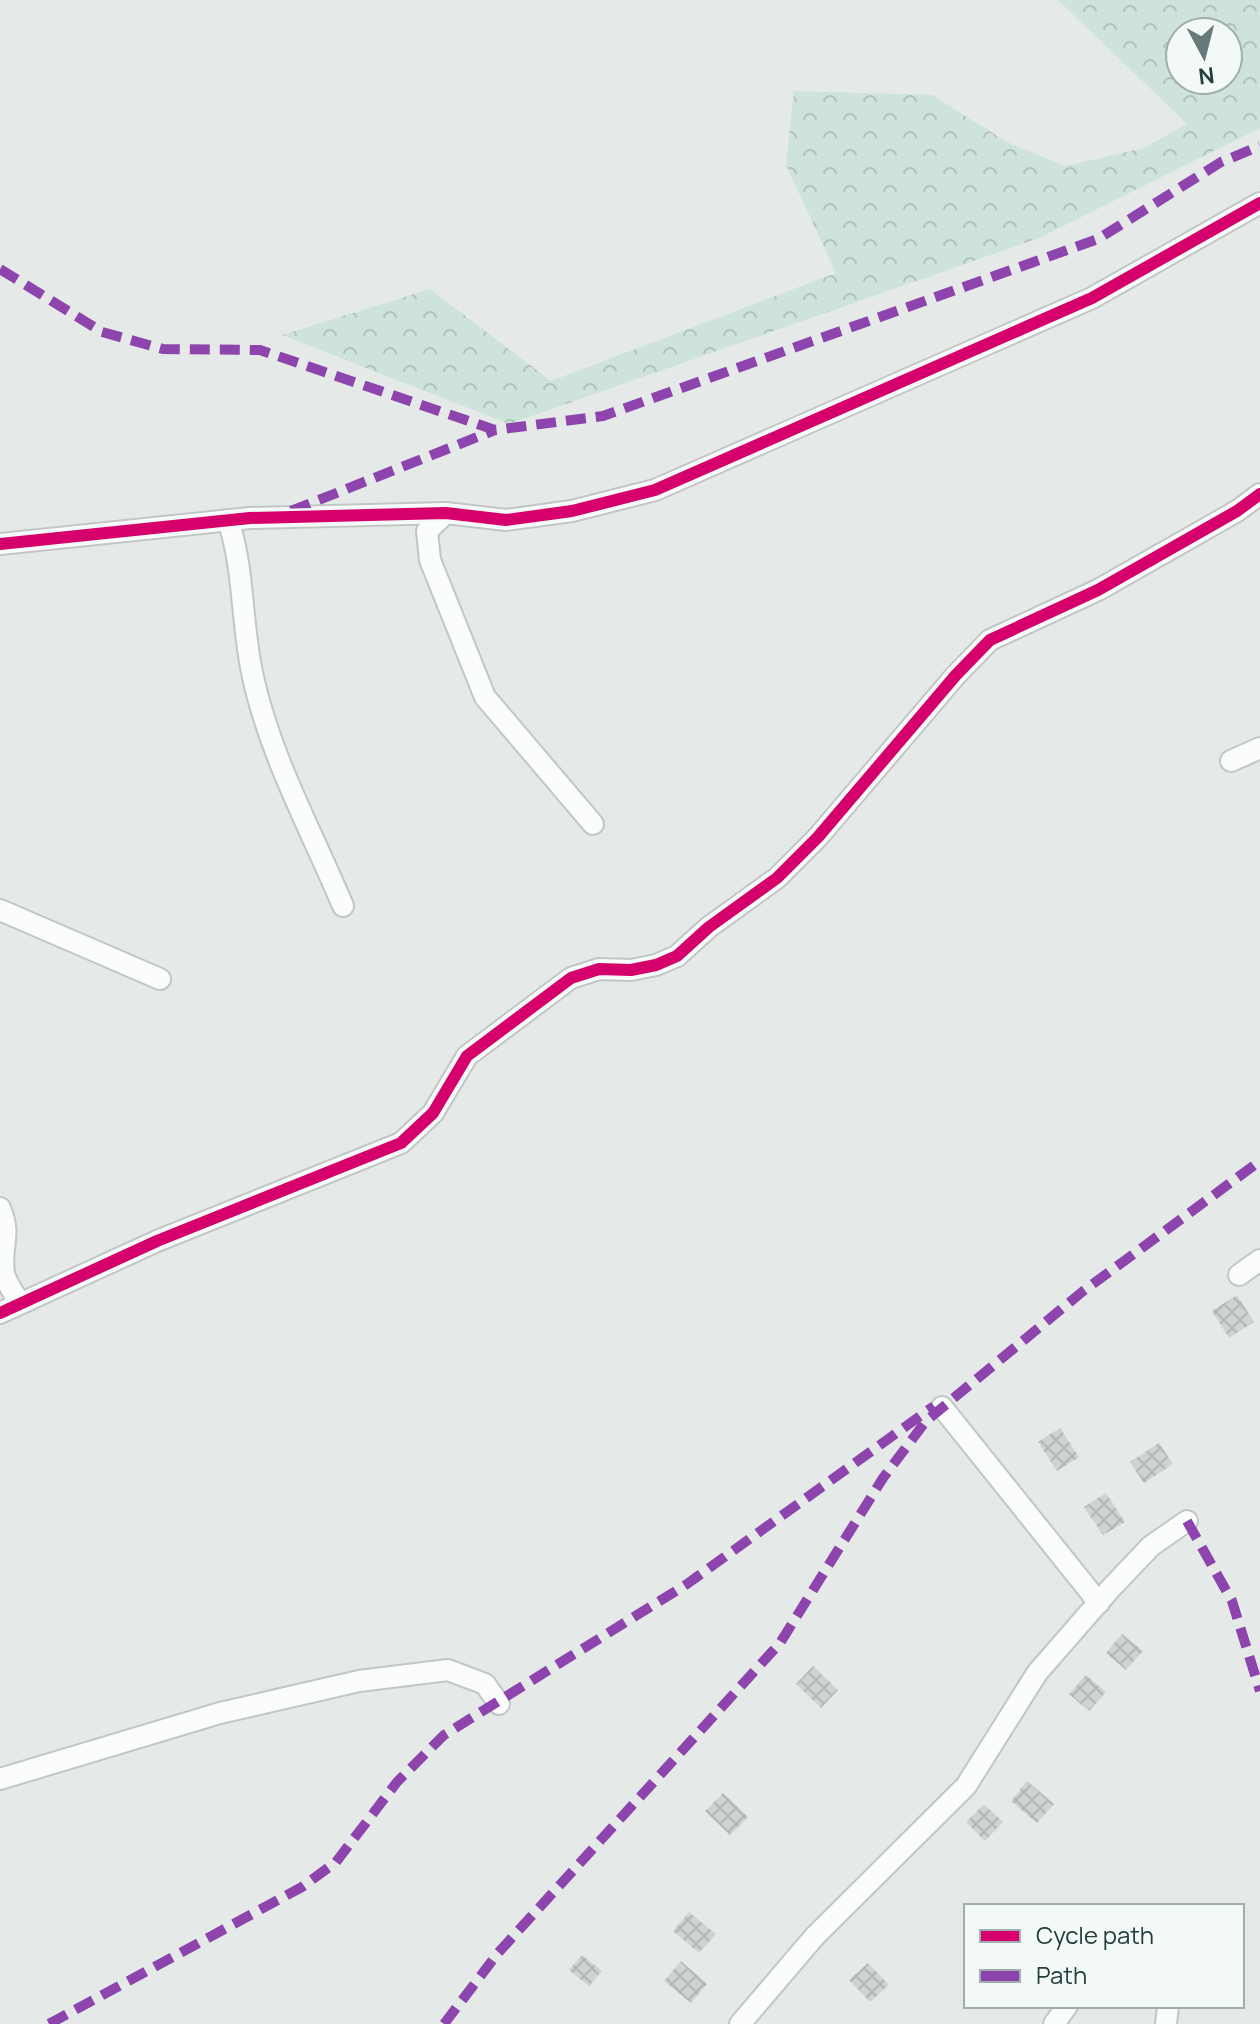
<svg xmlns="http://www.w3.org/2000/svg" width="1260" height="2024" viewBox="0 0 1260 2024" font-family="Manrope,sans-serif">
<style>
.forest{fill:url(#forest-crowns);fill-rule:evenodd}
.building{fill:url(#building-cross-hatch)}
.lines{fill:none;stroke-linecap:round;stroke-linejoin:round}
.minor-casing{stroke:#c2c7c6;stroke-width:24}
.minor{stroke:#fbfcfc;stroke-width:20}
.quiet{stroke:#8e44ad;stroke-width:10;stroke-dasharray:20 10;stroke-linecap:butt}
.cycleway-casing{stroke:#f3f9f7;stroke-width:17}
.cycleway{stroke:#d6006c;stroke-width:12}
</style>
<defs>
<pattern id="forest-crowns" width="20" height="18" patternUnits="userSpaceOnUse" patternTransform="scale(2)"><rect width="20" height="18" fill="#cee3d9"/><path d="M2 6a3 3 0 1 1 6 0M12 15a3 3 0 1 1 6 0" fill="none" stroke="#b1c4bb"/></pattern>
<pattern id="building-cross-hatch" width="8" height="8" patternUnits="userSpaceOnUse" patternTransform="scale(2)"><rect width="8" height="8" fill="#cdd3d2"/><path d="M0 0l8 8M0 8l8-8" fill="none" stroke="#b0b6b5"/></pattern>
</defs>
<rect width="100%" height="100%" fill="#e5eae9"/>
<path class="forest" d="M1058 0H1260V128L1039 238 509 424 282 335 430 289 551 381 836 273 786 165 794 91 932 95 1007 142 1065 166 1144 148 1187 124ZM1180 32H1228V80H1180Z"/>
<g class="building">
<polygon points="1237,1295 1254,1322 1229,1338 1212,1311"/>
<polygon points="1060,1428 1079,1457 1057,1471 1038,1442"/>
<polygon points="1159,1443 1173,1464 1144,1483 1130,1462"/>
<polygon points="1106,1493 1125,1522 1103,1535 1084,1507"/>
<polygon points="1122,1634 1143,1651 1126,1670 1106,1653"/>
<polygon points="813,1666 838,1690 821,1708 796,1684"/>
<polygon points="1086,1675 1106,1692 1089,1711 1069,1694"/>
<polygon points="1027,1781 1054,1804 1037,1823 1011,1801"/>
<polygon points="723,1793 748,1817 730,1835 705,1811"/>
<polygon points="984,1804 1003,1822 985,1841 966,1822"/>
<polygon points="689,1912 716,1934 699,1953 673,1931"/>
<polygon points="582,1955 602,1971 589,1986 569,1970"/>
<polygon points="681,1961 707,1984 691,2003 664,1981"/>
<polygon points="868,1963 889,1985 870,2002 849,1980"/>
</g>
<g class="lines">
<defs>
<g id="minor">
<polyline points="446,513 427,531 430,560 485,697 593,824"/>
<path d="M228 520C245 571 241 625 253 677 270 756 312 832 343 906"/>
<polyline points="0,544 250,518 446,513 506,520 572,511 655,490 1092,298 1260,203"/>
<polyline points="1231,761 1260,748"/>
<polyline points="0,910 160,979"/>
<path d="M0 1208C12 1237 0 1245 4 1273 6 1283 14 1293 19 1302"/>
<polyline points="1239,1275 1260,1260"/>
<polyline points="0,1313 157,1241 401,1143 433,1113 467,1056 571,978 599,969 631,970 656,965 677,956 709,927 777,878 818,837 956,675 990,640 1098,590 1237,511 1260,494"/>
<polyline points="942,1407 1099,1603"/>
<polyline points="0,1779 220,1713 359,1681 448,1670 485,1684 499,1704"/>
<polyline points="740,2024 815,1936 966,1786 1037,1673 1111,1588 1151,1546 1187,1521"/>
<polyline points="1054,2024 1067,2006"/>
<polyline points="1166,2024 1168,2006"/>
</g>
</defs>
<use href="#minor" class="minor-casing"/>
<use href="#minor" class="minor"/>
<g class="quiet">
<polyline points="0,269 102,332 163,349 260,350 495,430 603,416 1098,239 1221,162 1260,146"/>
<polyline points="291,511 495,430"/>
<polyline points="1187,1521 1232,1601 1260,1691"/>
<polyline points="49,2024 302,1887 336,1862 397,1782 444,1735 687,1584 934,1406"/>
<polyline points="444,2024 498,1953 780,1643 883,1478 926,1421 1082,1292 1260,1161"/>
</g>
<defs>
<g id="cycleway">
<polyline points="0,544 250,518 446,513 506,520 572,511 655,490 1092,298 1260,203"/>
<polyline points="0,1313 157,1241 401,1143 433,1113 467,1056 571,978 599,969 631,970 656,965 677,956 709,927 777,878 818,837 956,675 990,640 1098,590 1237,511 1260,494"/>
</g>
</defs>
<use href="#cycleway" class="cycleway-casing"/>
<use href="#cycleway" class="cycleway"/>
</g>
<rect x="964" y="1904" width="280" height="104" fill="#f3f9f7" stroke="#9faead" stroke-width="2"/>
<rect x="980" y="1930" width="40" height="12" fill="#d6006c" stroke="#9faead" stroke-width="2"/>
<text x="1036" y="1944" font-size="24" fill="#223e3d">Cycle path</text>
<rect x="980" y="1970" width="40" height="12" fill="#8e44ad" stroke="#9faead" stroke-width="2"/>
<text x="1036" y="1984" font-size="24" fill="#223e3d">Path</text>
<g transform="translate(1204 56) rotate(173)"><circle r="38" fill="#f3f9f7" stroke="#9faead" stroke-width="2"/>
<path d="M0-6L14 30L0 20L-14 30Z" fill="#667a79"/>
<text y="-12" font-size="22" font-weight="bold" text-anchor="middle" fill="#223e3d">N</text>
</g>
</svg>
